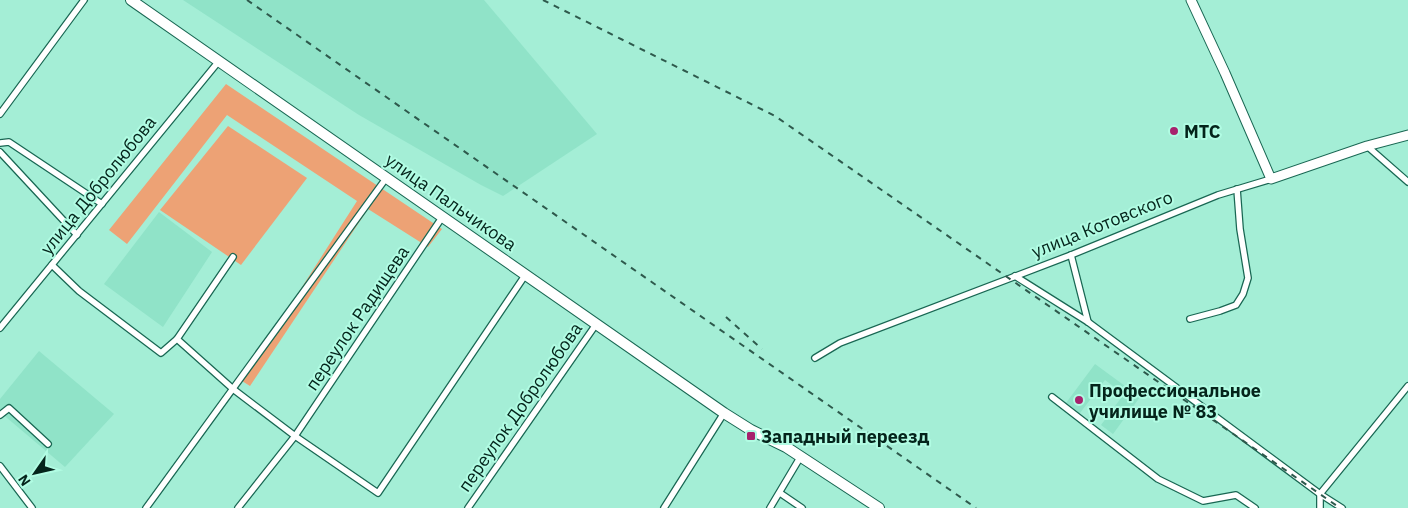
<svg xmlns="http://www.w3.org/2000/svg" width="1408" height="508" viewBox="0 0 1408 508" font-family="'IBM Plex Sans',sans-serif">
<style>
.built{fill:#90e3c8}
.green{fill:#eda275}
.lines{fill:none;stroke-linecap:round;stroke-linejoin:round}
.minor-casing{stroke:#196753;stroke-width:8}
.secondary-casing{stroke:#196753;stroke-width:11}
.primary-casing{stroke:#196753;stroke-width:12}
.minor{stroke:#fff;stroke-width:5.5}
.secondary{stroke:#fff;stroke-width:9}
.primary{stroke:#fff;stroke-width:10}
.rail{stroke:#2e594c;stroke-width:2;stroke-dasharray:6 6;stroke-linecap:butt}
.poi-dot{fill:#a7226d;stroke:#b1fce3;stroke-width:2}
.labels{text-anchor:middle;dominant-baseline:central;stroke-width:4;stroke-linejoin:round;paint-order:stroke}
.poi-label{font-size:18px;font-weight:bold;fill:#04241b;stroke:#b1fce3;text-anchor:start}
.street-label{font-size:18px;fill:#04241b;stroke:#b1fce3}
</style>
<rect width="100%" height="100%" fill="#a4eed6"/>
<g class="built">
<polygon points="183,0 484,0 597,134 503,196 481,185 359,115"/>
<polygon points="159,212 212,252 163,327 104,284"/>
<polygon points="39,351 114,414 65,467 0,412 0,399"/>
<polygon points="1095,364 1140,397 1113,434 1101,425 1124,394 1105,380 1080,413 1066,403"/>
</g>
<g class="green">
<polygon points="226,84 442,229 428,247 368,209 250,386 242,381 357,201 227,115 127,244 109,230"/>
<polygon points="228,126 307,178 241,265 160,210"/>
</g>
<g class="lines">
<defs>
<g id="minor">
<polyline points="0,114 84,0"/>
<polyline points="0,143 9,142 102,204"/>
<polyline points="1367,146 1408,182"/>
<polyline points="0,152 77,235"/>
<polyline points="1071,255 1088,322"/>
<polyline points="52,265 79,291 161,353 177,339 233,389 295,436 378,493 526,274"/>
<polyline points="1015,276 1088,322 1320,494 1342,508"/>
<polyline points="1190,319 1220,311 1236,305 1243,294 1248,278 1240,229 1237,189"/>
<polyline points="0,328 219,61"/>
<polyline points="177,339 233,257"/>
<polyline points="815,358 840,343 1071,255 1218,195 1271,179"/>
<polyline points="1052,397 1158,479 1203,501 1236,495 1255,508"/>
<polyline points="0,415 9,408 48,444"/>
<polyline points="0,466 32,508"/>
<polyline points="780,493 802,508"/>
<polyline points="146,508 387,177"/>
<polyline points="238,508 295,436 443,216"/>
<polyline points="468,508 597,323"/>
<polyline points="664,508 724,413"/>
<polyline points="770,508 801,456"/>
<polyline points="1320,508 1320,494 1408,386"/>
</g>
<polyline id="secondary" points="1191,0 1225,73 1271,179 1367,146 1408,135"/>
<polyline id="primary" points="131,0 724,413 751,430 786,447 879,508"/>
</defs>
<use href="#minor" class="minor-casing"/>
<use href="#secondary" class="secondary-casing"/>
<use href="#primary" class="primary-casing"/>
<use href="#minor" class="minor"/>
<use href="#secondary" class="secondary"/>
<use href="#primary" class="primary"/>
<g class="rail">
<polyline points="247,0 976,508"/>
<polyline points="543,0 775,116 1340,508"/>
<polyline points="726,317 762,349"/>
</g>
</g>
<g class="poi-dot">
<circle cx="1174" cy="131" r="5"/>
<circle cx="1079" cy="400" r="5"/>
<rect x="746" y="431" width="10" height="10" rx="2.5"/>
</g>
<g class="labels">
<g class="poi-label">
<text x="1184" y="131">МТС</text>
<text x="1089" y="390">Профессиональное<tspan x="1089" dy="21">училище № 83</tspan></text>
<text x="761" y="436">Западный переезд</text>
</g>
<g class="street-label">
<text transform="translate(98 185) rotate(-51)">улица Добролюбова</text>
<text transform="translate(451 202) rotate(35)">улица Пальчикова</text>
<text transform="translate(1102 224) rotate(-22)">улица Котовского</text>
<text transform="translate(357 318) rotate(-56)">переулок Радищева</text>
<text transform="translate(520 407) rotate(-55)">переулок Добролюбова</text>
</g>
</g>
<g transform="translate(35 473) rotate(236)" stroke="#b1fce3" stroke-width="4" paint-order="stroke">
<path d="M0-4L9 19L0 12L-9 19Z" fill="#04241b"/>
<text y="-8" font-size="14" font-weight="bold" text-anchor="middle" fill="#04241b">N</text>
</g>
</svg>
